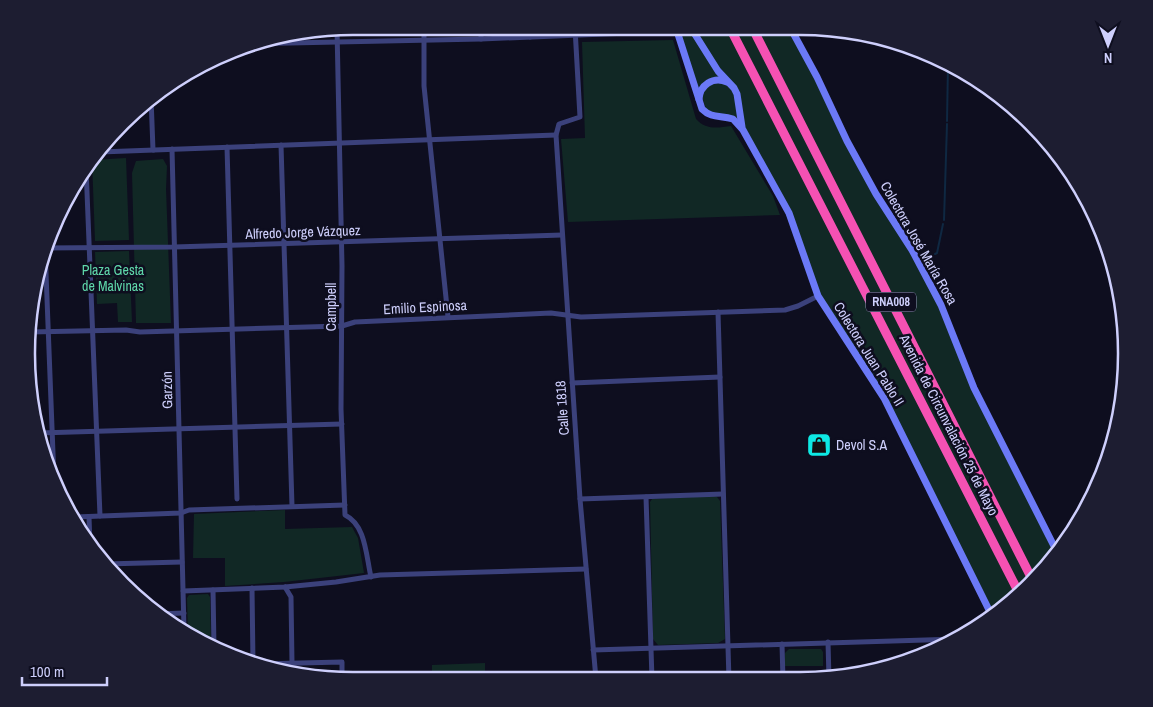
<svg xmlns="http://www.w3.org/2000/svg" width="1153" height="707" viewBox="0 0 1153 707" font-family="'Archivo Narrow',sans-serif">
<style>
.green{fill:#112825}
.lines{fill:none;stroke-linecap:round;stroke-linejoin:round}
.stream{stroke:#0f2842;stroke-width:2}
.street{stroke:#3b417b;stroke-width:5}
.secondary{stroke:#6b79f6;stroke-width:7}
.highway{stroke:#f551b3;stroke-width:9}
.labels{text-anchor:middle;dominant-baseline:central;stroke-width:5;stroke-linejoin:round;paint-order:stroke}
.shield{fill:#0e0e1f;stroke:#9495ba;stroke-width:1}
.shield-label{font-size:12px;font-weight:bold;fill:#cecffc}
.street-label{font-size:14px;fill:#cecffc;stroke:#0e0e1f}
.park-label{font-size:14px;fill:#5fd7aa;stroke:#0e0e1f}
.poi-label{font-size:14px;fill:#cecffc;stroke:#0e0e1f;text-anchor:start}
.rim{fill:none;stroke:#cecffc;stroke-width:2.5}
</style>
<rect width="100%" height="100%" fill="#0e0e1f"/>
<g class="green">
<polygon points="429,27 475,27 475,34 429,35"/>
<polygon points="676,28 791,29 847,141 925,274 974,388 1058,554 1015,600 992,616 884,398 818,296 789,213 738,123 708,114"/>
<path d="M673 40 696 119C706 130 717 128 731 126L773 196 780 215 568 222 561 139 585 138 582 42Z"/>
<polygon points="126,158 129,240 95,241 92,160"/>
<polygon points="163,159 167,166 166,189 171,323 136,323 132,173 136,161"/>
<polygon points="129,251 132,322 118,322 117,303 97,304 95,252"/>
<polygon points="714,496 717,497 720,501 725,639 718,643 658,645 653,639 650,502 652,499"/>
<polygon points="285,510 285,529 352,527 358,538 364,573 284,582 225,586 225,558 193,558 194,514"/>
<polygon points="208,594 210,597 211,646 188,633 187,598 189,595"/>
<polygon points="789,649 821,649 823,652 823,666 785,666 785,653"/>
<polygon points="485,663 485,679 432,678 432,665"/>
</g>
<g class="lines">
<g class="stream">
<polyline points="947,121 948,64"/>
<polyline points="944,220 947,124"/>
<polyline points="935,254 937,253 943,224"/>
</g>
<g class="street">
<polyline points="424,27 424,86 448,317"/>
<polyline points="481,27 481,39"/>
<polyline points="529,27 530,37"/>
<polyline points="575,28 580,117 559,124 556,135 580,499 596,679"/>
<path d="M337 29 342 266 341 409 345 515C366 525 366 556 371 577"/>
<polyline points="248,44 481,39 677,31"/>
<polyline points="151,97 153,150"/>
<polyline points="281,145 292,506"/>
<polyline points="227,147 237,499"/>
<polyline points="172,149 184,630"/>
<polyline points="100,152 556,135"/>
<polyline points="86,167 100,516"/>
<polyline points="45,247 54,479"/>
<polyline points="44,248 174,247 562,235"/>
<polyline points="718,312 729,680"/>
<polyline points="30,332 126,330 140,332 342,326 355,322 551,313 581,317 785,310 798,306 818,296"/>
<polyline points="572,383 720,377"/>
<polyline points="39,433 342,424"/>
<polyline points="646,497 652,679"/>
<polyline points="580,499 723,494"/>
<polyline points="75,517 181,513 189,510 345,505"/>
<polyline points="89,517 90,545"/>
<polyline points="105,564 182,562"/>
<polyline points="285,587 291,597 292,663"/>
<polyline points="252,588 253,663"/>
<polyline points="213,590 214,648"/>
<polyline points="183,591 285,587 336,582 380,575 586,569"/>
<polyline points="155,614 184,613"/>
<polyline points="828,642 829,679"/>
<polyline points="782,644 783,680"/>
<polyline points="593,650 958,639"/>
<polyline points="258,664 342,662 342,678"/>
</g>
<g class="secondary">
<path d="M676 28 702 109C712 119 720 115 733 119L743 130 789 213 818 296 884 398 992 616"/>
<polyline points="691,28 718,71 734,88 737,94 742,127"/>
<polyline points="791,29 817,77 847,141 876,194 912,250 941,305 974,388 1058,554"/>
<path d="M699 99C700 85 713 76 727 82"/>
</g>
<g class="highway">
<polyline points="730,28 1020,595"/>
<polyline points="753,29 1033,581"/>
</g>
</g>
<defs>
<symbol id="shop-square" viewBox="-11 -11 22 22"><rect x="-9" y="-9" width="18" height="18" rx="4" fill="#0ee9e4" stroke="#0e0e1f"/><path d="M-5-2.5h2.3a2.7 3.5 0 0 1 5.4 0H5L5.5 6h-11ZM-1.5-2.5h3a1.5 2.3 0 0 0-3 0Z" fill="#111"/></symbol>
</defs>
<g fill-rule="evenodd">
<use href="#shop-square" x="805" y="431" width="28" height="28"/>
</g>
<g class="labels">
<rect class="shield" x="866" y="292.5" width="50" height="19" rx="4"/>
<g class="shield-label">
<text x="891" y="302">RNA008</text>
</g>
<g class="street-label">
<text transform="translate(303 232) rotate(-2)">Alfredo Jorge Vázquez</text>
<text transform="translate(919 243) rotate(60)">Colectora José María Rosa</text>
<text transform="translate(331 307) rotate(-90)">Campbell</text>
<text transform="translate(425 307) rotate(-3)">Emilio Espinosa</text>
<text transform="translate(869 354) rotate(58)">Colectora Juan Pablo II</text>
<text transform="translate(167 390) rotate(-91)">Garzón</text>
<text transform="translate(562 408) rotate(-94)">Calle 1818</text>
<text transform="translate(949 425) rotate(63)">Avenida de Circunvalación 25 de Mayo</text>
</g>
<g class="park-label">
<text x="113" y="270">Plaza Gesta<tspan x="113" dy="16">de Malvinas</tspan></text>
</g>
<g class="poi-label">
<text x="836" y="445">Devol S.A</text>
</g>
</g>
<path d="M0 0H1153V707H0ZM353 35H800A318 318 0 0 1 1118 353V354A318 318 0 0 1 800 672H353A318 318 0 0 1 35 354V353A318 318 0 0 1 353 35Z" fill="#1d1d31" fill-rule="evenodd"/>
<path class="rim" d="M353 35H800A318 318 0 0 1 1118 353V354A318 318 0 0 1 800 672H353A318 318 0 0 1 35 354V353A318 318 0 0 1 353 35Z"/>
<g transform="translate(1108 45) rotate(180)" stroke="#0e0e1f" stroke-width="4" paint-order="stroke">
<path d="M0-4L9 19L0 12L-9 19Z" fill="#cecffc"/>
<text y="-8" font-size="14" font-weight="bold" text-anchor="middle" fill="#cecffc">N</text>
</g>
<path d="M22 677v8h85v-8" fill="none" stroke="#cecffc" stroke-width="2.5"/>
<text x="30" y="677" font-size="15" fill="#cecffc" stroke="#0e0e1f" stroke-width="4" paint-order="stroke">100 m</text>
</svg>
